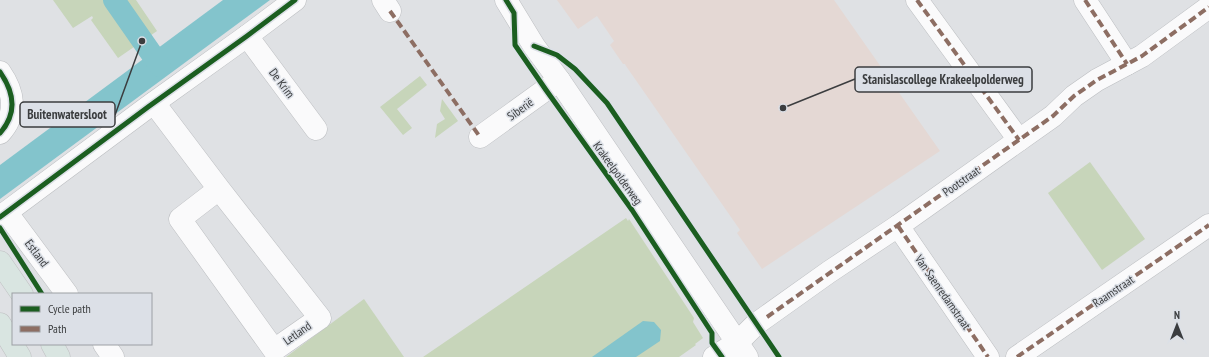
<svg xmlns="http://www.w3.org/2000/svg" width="1209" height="357" viewBox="0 0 1209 357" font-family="'PT Sans Narrow',sans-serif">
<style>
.education{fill:#e4d8d4}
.green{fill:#c7d5ba}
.water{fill:#83c4cc}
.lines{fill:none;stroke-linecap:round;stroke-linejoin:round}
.canal{stroke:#83c4cc;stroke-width:22}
.minor-casing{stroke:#bcbec1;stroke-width:23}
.tertiary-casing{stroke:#bcbec1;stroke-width:23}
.primary-casing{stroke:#bebfc1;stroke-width:23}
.minor{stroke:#fafafb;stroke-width:22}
.tertiary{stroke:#fafafb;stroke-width:22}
.primary{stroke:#d9e5e1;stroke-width:22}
.quiet{stroke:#8d6e63;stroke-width:4;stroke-dasharray:8 4;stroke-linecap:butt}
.cycleway-casing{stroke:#dce0e7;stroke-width:8}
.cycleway{stroke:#1b5e20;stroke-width:5}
.labels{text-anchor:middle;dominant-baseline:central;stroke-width:3;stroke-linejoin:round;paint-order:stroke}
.street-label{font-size:12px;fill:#3b3d3f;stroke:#dce0e7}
.leader{fill:none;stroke:#3b3d3f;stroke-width:1.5}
.callout-dot{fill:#3b3d3f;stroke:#dce0e7;stroke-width:1.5}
.callout{fill:#dce0e7;stroke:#3b3d3f;stroke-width:1.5}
.callout-label{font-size:13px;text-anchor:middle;font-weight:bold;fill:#3b3d3f}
</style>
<rect width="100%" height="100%" fill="#dfe1e4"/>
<polygon class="education" points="557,0 834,0 940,151 762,269 737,233 740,230 626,66 625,64 623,64 610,45 614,41 597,16 578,29"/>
<g class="green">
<polygon points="53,0 136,0 157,31 118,58 91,20 93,18 92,16 73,28"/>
<polygon points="420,76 427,85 397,109 412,128 403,135 380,107"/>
<polygon points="442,99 458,121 435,138 437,124 445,119 440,111"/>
<polygon points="1090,162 1145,239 1102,270 1048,193"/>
<polygon points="626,218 628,221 629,219 694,318 693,322 703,338 695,344 696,345 679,357 423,357"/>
<polygon points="364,299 404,357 286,357"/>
</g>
<g class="water">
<polygon points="223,0 270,0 0,199 0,165"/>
<polygon points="643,321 654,322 661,330 660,341 636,357 592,357"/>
</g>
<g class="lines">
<polyline class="canal" points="114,0 160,66"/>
<defs>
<g id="minor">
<polyline points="383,0 390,11"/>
<polyline points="917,0 1019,140"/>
<polyline points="1085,0 1127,64"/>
<polyline points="247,36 316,129"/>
<polyline points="154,103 219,189 320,318 274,350 180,219 219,189"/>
<polyline points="480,137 559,80"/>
<polyline points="7,213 67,294"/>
<polyline points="0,217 148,107 247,36 295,0"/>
<polyline points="898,226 988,357"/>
<polyline points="104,344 113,357"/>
<polyline points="714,357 738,342 756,324 829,272 898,226 1053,116 1074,96 1097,80 1142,56 1209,7"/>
<polyline points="1017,357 1209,225"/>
</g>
<g id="tertiary">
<polyline points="506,0 534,46 559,80 747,357"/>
<path d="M0 72C14 92 18 113 0 133"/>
</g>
<g id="primary">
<polyline points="0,262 22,294"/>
<polyline points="0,324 20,357"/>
<polyline points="52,344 59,357"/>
</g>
</defs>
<use href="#minor" class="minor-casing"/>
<use href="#tertiary" class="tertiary-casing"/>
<use href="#primary" class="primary-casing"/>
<use href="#minor" class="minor"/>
<use href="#tertiary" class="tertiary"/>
<use href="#primary" class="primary"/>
<g class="quiet">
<polyline points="917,0 1019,140"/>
<polyline points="1085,0 1127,64"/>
<polyline points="390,11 480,137"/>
<polyline points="898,226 988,357"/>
<polyline points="767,317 1053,116 1074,96 1097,80 1142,56 1209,7"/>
<polyline points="1017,357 1209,225"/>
</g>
<defs>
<g id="cycleway">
<polyline points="506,0 514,13 515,45 546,90 632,210 712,333 712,343 722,357"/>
<polyline points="534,46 557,55 575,69 607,103 779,357"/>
<path d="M0 72C14 92 18 113 0 133"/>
<polyline points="0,217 148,107 247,36 295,0"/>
<polyline points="0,228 42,294"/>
</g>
</defs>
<use href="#cycleway" class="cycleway-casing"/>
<use href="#cycleway" class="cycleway"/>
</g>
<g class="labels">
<g class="street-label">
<text transform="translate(282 83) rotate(53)">De Krim</text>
<text transform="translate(520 109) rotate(-36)">Siberië</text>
<text transform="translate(618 173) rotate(54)">Krakeelpolderweg</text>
<text transform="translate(961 181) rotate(-35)">Pootstraat</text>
<text transform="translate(37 253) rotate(53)">Estland</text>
<text transform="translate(1113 291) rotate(-34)">Raamstraat</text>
<text transform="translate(943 292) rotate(55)">Van Saenredamstraat</text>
<text transform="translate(297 333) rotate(-35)">Letland</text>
</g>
</g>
<path class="leader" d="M783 108L855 79M142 41L115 115"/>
<g class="callout-dot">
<circle cx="783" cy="108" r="4"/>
<circle cx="142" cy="41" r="4"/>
</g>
<g class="callout">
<rect x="855" y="67" width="177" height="25" rx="4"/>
<rect x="20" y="102" width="95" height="25" rx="4"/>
</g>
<g class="callout-label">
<text x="943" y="84">Stanislascollege Krakeelpolderweg</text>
<text x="67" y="119">Buitenwatersloot</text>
</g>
<rect x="12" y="293" width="140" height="52" fill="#dce0e7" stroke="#9c9fa4"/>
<rect x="20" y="306" width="20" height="6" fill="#1b5e20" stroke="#9c9fa4"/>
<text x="48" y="313" font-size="12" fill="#3b3d3f">Cycle path</text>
<rect x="20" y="326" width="20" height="6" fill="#8d6e63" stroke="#9c9fa4"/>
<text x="48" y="333" font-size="12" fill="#3b3d3f">Path</text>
<g transform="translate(1177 325)" stroke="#dce0e7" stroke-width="3" paint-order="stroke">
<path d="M0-3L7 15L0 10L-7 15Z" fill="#3b3d3f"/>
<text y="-6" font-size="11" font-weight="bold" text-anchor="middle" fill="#3b3d3f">N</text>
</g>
</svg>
